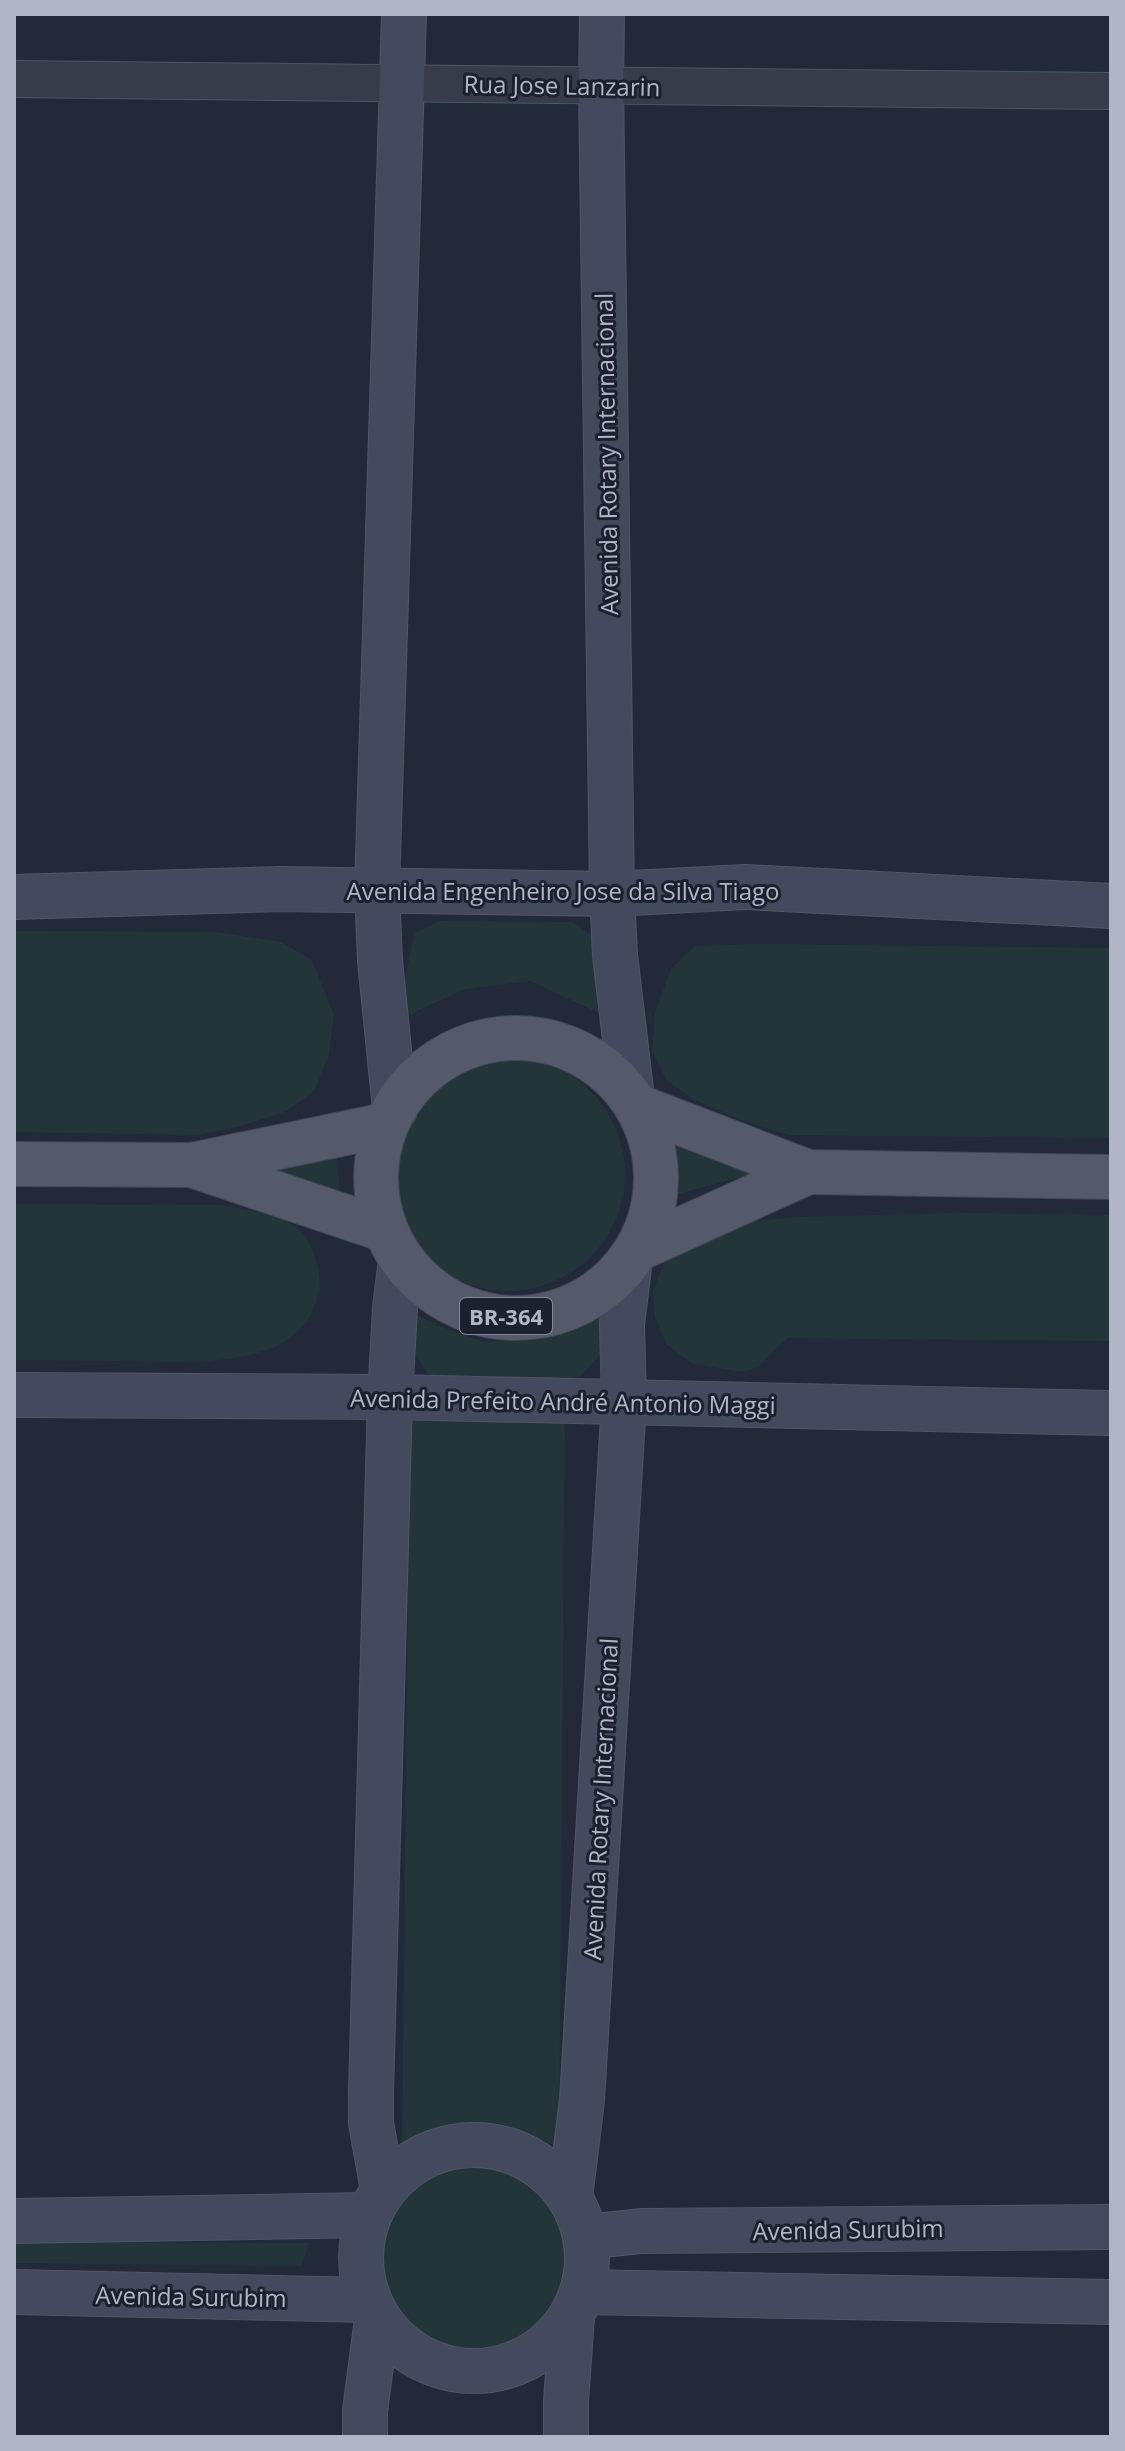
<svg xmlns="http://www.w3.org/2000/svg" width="1125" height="2451" viewBox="0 0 1125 2451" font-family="'Open Sans',sans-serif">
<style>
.green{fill:#24353a}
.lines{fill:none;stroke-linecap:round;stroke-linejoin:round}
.street-casing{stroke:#515665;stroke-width:38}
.secondary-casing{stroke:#515665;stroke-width:46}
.primary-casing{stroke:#3f4553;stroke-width:46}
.street{stroke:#363c4a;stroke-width:36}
.secondary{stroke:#444a5d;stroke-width:44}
.primary{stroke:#545a6a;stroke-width:44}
.labels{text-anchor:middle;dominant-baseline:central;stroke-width:6;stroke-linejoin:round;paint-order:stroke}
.shield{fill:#1b212e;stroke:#848998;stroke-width:2}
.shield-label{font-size:22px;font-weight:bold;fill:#b1b6c6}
.street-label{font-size:24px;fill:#b1b6c6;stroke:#1b212e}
</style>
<rect width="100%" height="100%" fill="#222939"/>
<g class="green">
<polygon points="440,921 572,922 599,940 601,1014 530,981 465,989 419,1010 394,1026 415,933"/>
<polygon points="14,931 216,932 281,942 312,960 334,1015 329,1054 315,1090 287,1111 238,1127 197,1135 14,1132"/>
<polygon points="758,944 1111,948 1111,1138 789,1135 741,1120 693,1099 666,1080 652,1051 655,1013 671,969 695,946"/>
<circle cx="508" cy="1174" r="117"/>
<polygon points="671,1139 752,1174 674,1195"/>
<polygon points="335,1141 341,1203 243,1171"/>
<path d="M14 1204 220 1205C245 1210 281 1213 301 1231 307 1236 313 1250 315 1258 322 1277 321 1292 313 1310 288 1371 177 1362 124 1361 87 1361 51 1360 14 1360Z"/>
<polygon points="960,1213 1111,1215 1111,1341 787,1338 760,1366 742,1372 693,1364 666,1344 655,1317 653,1291 666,1258 719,1229 756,1221 796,1217"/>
<polygon points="402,1307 437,1325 483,1342 538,1340 614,1308 610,1343 580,1377 495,1389 429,1376 405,1337"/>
<polygon points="565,1404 559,2147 506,2127 451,2129 402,2143 410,1405"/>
<circle cx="475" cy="2264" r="96"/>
<polygon points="14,2242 309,2243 302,2266 14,2263"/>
</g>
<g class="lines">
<defs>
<polyline id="street" points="14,79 1111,91"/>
<g id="secondary">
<polyline points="602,14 601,86 612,894 615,955 632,1098"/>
<polyline points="14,897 281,889 612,894 745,887 1111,906"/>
<polyline points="395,1109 380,961 377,890 404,14"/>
<polyline points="14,1395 390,1397 1111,1413"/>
<circle cx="474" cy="2258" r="113"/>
<polyline points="383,2190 371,2123 371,2093 390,1397 395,1308 401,1260"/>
<polyline points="570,2197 582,2100 624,1401 622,1324 630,1259"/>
<polyline points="14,2221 368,2215"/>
<polyline points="586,2237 641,2231 1111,2227"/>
<polyline points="14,2292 368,2300"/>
<polyline points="583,2292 1111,2302"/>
<polyline points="365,2437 365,2411 377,2319"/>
<polyline points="566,2437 566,2401 572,2317"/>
</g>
<g id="primary">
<circle cx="516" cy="1178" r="140"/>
<polyline points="639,1107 808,1172 1111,1177"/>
<polyline points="14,1164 192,1165 385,1125"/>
<polyline points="194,1166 385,1230"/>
<polyline points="638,1249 808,1172"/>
</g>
</defs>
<use href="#street" class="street-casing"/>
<use href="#secondary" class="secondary-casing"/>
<use href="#primary" class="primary-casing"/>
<use href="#street" class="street"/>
<use href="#secondary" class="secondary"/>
<use href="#primary" class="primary"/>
</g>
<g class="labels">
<rect class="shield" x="460" y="1298" width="92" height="36" rx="6"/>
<g class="shield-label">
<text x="506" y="1316">BR-364</text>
</g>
<g class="street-label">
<text transform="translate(562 85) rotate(1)">Rua Jose Lanzarin</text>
<text transform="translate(606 454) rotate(-91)">Avenida Rotary Internacional</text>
<text x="563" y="890">Avenida Engenheiro Jose da Silva Tiago</text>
<text transform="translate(563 1401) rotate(1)">Avenida Prefeito André Antonio Maggi</text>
<text transform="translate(600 1799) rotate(-87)">Avenida Rotary Internacional</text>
<text transform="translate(848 2229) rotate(-1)">Avenida Surubim</text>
<text transform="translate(191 2296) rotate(1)">Avenida Surubim</text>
</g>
</g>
<rect width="1125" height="2451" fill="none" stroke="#b1b6c6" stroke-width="32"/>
</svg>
